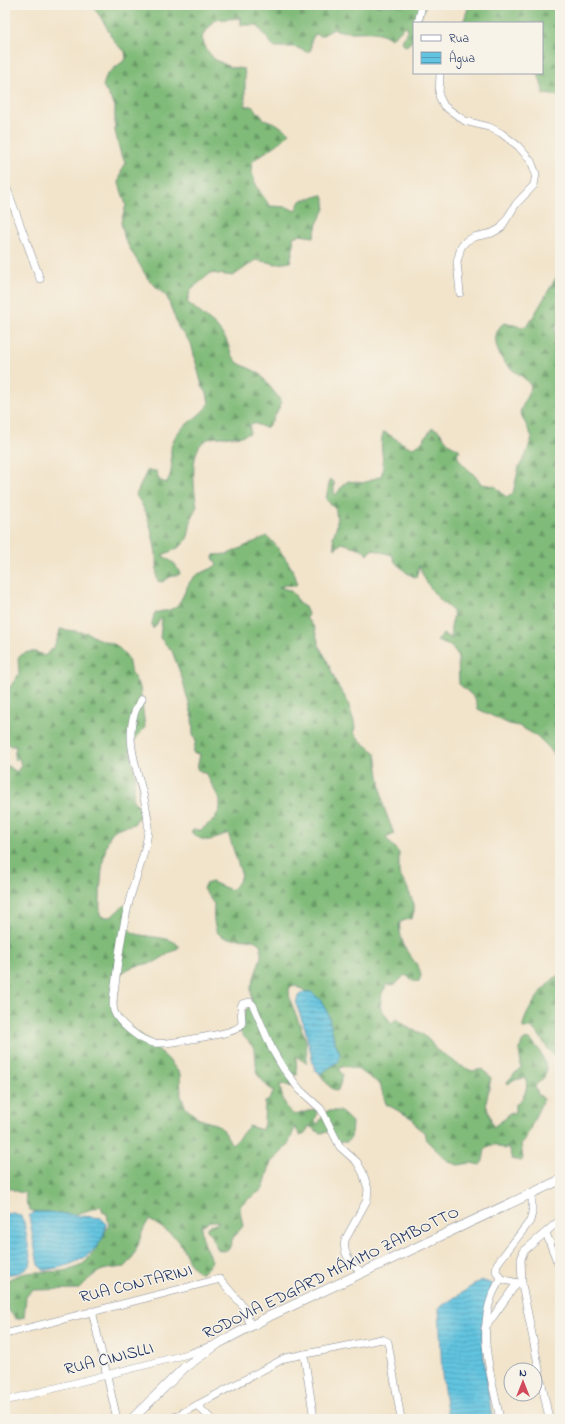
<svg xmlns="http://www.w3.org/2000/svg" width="565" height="1424" viewBox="0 0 565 1424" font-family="'Indie Flower',sans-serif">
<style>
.forest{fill:url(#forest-firs);stroke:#4e756c}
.water{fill:url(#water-rules);stroke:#3e7a9f}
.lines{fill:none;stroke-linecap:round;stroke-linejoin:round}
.minor-casing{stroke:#868a94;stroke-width:8}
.major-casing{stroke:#868a94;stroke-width:10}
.minor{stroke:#fff;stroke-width:7}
.major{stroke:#fff;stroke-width:9}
.labels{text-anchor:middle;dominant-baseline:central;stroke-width:3;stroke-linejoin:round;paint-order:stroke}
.street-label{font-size:17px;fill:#1b2f5e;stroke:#f7f3e8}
</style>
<defs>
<pattern id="forest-firs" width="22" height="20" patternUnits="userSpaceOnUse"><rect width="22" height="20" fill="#80bb79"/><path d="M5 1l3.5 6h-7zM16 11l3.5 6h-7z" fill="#689866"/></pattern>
<pattern id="water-rules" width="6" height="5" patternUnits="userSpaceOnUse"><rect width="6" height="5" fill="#62c4e0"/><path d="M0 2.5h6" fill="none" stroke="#50a0b9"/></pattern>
</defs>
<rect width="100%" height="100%" fill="#f7f3e8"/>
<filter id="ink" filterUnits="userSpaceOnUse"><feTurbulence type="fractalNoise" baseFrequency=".025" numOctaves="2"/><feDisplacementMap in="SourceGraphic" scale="8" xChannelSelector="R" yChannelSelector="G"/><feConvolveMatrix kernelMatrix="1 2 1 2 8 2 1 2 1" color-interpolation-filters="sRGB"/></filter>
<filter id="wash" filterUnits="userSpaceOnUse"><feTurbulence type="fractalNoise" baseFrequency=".012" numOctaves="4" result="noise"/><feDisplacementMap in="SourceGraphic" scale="16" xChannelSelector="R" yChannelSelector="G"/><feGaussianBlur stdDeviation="0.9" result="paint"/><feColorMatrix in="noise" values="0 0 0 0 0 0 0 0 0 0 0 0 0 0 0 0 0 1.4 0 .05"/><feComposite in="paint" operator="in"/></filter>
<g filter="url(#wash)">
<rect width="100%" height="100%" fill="#f2e4cb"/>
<g class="forest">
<path d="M92 5H426L418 23H414C414 33 416 42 405 46L402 42 408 28 405 26 391 39C374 25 353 37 334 29L321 36 315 34 311 41V50L307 52 295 47H274L257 25H241V18L214 20 204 33 202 38 206 49 214 59 230 67 244 69 245 77V106H252L264 119 277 124 289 133C284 143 261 153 252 162 249 178 261 194 270 206L287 207 295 211 300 201 322 195C330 207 322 213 317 224 316 228 315 233 314 237L299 235 293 237 294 245 290 262 277 264 256 260 233 276 211 273 191 289 187 302 216 326 226 339 232 355 238 363 259 373 279 398 281 404 271 423 266 428 253 423 250 425V433C236 440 225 435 211 438 187 443 194 489 197 506 182 534 200 541 162 555L175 564 180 574 170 577 162 582 158 581C155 575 158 567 157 560 153 536 150 515 136 495L147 471H156L159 480 166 483C177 468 167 455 173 441 180 424 201 418 209 403L207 393 202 386 191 343 179 329 167 297 148 279 125 240 121 222 126 205 119 183 122 169 126 163 121 155 115 131V106L103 86 107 74 126 59 125 51C111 42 111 33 103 21 100 15 95 11 92 5Z"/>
<polygon points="469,5 560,5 560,96 544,94 538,73 542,73 542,23 463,23"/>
<path d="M560 271V322L556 327 554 357 560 365V762L549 748 537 736 519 726 509 724 478 709 475 698 459 684 458 658 456 652 450 646 437 641 443 634 452 639C448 626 455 621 453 611 437 599 426 585 419 566L416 578 407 573 395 562 392 555 372 549 368 555 362 549 342 543 335 549 333 537 337 525 336 510 326 499 330 479 334 482V493L336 495 342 486 348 481 363 483 381 476C387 462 377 444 384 432 394 437 403 445 413 448L422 442 432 428 438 430 448 443 460 450 457 454C459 465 475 472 481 484L495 486 505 496 508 497 513 493 519 467 526 455 532 437 520 412 531 387C526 376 514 373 506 364 496 353 490 333 504 323L523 327 529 324Z"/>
<path d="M267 536C275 543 301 576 296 586L286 585 279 587C290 590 295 591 298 603L305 607 308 614 306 618 314 627 320 648 326 658 337 685 347 700 355 725 354 733 362 742 376 753 383 805 394 834 386 838 399 853V874L407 887 414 904V911L412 918 400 922C398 932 404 949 411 957 416 964 420 967 421 976L419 981C411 983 411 978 405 975L396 984 387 985 382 993 380 1007 391 1023 397 1019 410 1029 421 1033 430 1041 436 1050 450 1058 457 1064 472 1071 483 1069 491 1078 486 1103 493 1127 506 1118 509 1113 515 1114V1105C523 1101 530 1086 525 1078L513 1080 508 1084 507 1082 521 1067C521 1060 518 1051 521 1045 528 1026 549 1062 546 1073 544 1081 537 1081 535 1087L538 1094 544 1099C535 1114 531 1131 521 1145L523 1159 521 1161 512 1159 508 1147 504 1149 494 1144 485 1149 483 1161 480 1165 471 1163 458 1165 449 1162 426 1140 424 1132 417 1127 413 1119 386 1104 380 1084C368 1077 356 1064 341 1067L339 1070 343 1075 338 1090 336 1091 331 1088 318 1072 308 994 302 989 293 985 289 989 290 1000 306 1040 307 1062 306 1063 296 1056 297 1075 291 1074 292 1087 284 1084 280 1085C281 1095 286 1111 295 1115L315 1109 317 1113 315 1121 317 1125 327 1111H340L352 1122 351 1138 347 1142H339L329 1132 320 1133 309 1126 305 1134 300 1136 295 1127 289 1143 279 1155 271 1162 263 1189 241 1204 240 1210 243 1226 233 1238 229 1249 222 1251 216 1248 211 1234 206 1229 211 1225 217 1224 218 1221H210L201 1226 203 1243 212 1261 207 1268 201 1273C189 1269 185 1249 178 1240 175 1236 154 1222 149 1220 137 1236 141 1251 125 1267 119 1268 114 1268 108 1269 96 1270 87 1281 79 1289L32 1290 26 1297 24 1317 16 1319 5 1306V1282C30 1263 63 1280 84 1263 95 1254 102 1236 109 1225L107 1214 103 1212 101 1206 61 1219 47 1213 36 1212 30 1210 27 1205 25 1193 18 1192 5 1186V767L8 766 17 772 21 765 19 758 15 760 14 758 16 746H11L5 742V694L19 674 18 658C25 650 36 650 44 656 53 652 59 638 60 629L88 633 96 638 116 645 123 652 128 658 130 669 140 688 145 727 134 741 130 750 135 775 133 799 134 802 139 805 140 814 134 824C127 826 115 827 111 834 102 847 99 898 100 915L103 917H111L123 906 126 905C131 913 126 921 129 929 134 939 168 934 178 945V948L155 962 132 967 123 972 119 977 114 1015 151 1042 168 1059 180 1074 181 1096 186 1108 199 1119 218 1125 224 1131 232 1145 249 1126 262 1130 264 1123 265 1102 269 1100 274 1091 268 1087 257 1074 255 1049 240 1032 245 1011 252 1002 251 987 261 957V945C248 931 219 948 215 926 213 919 214 911 214 904L203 889 205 884 212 882 231 890 239 882 241 873 228 833C213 840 205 845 191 832L193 830H201L215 819 220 809V800L206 774 197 769 200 754 193 753 196 740 193 735 192 715 182 678 172 651 160 638 162 619 161 618 153 629 152 624 154 614C160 610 166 612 172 609 183 604 185 586 193 578 199 571 210 572 217 564L213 558 214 555 228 554Z"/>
<path d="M560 974V1051L555 1055C542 1048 541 1025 523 1028 522 1015 548 980 560 974Z"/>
</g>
<g class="water">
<polygon points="304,992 311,992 321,1000 328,1014 334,1039 340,1054 339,1061 320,1074 315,1071 305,1028 296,1004 298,996"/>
<path d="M35 1212H48L101 1218 106 1223C104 1255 71 1267 44 1270L38 1265 29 1216Z"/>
<path d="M13 1213 20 1215 24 1222 31 1262C26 1273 16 1273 5 1275V1214Z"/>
<polygon points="481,1280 492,1284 482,1324 483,1351 492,1419 448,1419 442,1374 439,1308"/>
</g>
</g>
<g filter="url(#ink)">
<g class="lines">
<defs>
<g id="minor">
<polyline points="418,23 422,5"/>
<polyline points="440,73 439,96 444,106 465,121 489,127 501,133 518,146 531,161 536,174 534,185 516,204 501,228 492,233 474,237 466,241 461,247 457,262 460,293"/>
<polyline points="5,183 40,279"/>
<path d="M142 699C139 704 135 709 134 715 122 751 150 794 148 831 146 853 136 876 130 898 123 924 119 952 116 978 115 989 111 1001 114 1011 118 1023 141 1041 153 1043 164 1045 186 1040 198 1038 208 1036 239 1033 242 1023L241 1007 242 1004 250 1002 253 1005 272 1049 283 1068 300 1090 321 1109 340 1147 357 1162 363 1173 368 1189 367 1200 345 1240C342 1255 352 1263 362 1273"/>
<polyline points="546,1233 560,1269"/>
<polyline points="522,1284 501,1279 496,1271 497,1264 530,1221 532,1213 532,1193"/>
<polyline points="92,1311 117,1419"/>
<polyline points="485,1328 517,1283"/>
<polyline points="5,1334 220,1279 243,1306 251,1326"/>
<polyline points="304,1354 314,1419"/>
<polyline points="5,1401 188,1354 211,1346"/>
<polyline points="197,1405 211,1419"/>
<polyline points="171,1419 285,1358 382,1339 388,1342 401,1419"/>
<path d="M500 1419C491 1374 472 1320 501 1279"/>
<polyline points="549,1419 522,1284 521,1259 524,1251 560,1220"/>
</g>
<polyline id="major" points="132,1419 185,1367 219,1343 270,1316 560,1180"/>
</defs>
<use href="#minor" class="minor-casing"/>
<use href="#major" class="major-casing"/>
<use href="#minor" class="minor"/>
<use href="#major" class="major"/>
</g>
</g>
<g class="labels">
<g class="street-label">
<text transform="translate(331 1273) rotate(-26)">RODOVIA EDGARD MÁXIMO ZAMBOTTO</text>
<text transform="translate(136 1284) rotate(-14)">RUA CONTARINI</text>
<text transform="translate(109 1359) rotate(-14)">RUA CINISLLI</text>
</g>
</g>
<rect width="565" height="1424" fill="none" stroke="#f7f3e8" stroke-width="20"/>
<rect x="413" y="22" width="130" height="52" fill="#f7f3e8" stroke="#9fa5b1"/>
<rect x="421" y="35" width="20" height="6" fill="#ffffff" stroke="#9fa5b1"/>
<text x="449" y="42" font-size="12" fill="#1b2f5e">Rua</text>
<rect x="421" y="52" width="20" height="12" fill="url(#water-rules)" stroke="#9fa5b1"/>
<text x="449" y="62" font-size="12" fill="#1b2f5e">Água</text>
<g transform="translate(523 1382)"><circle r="19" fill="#f7f3e8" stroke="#9fa5b1"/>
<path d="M0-3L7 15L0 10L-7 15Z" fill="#d1495b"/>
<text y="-6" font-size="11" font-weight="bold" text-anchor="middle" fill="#1b2f5e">N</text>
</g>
</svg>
